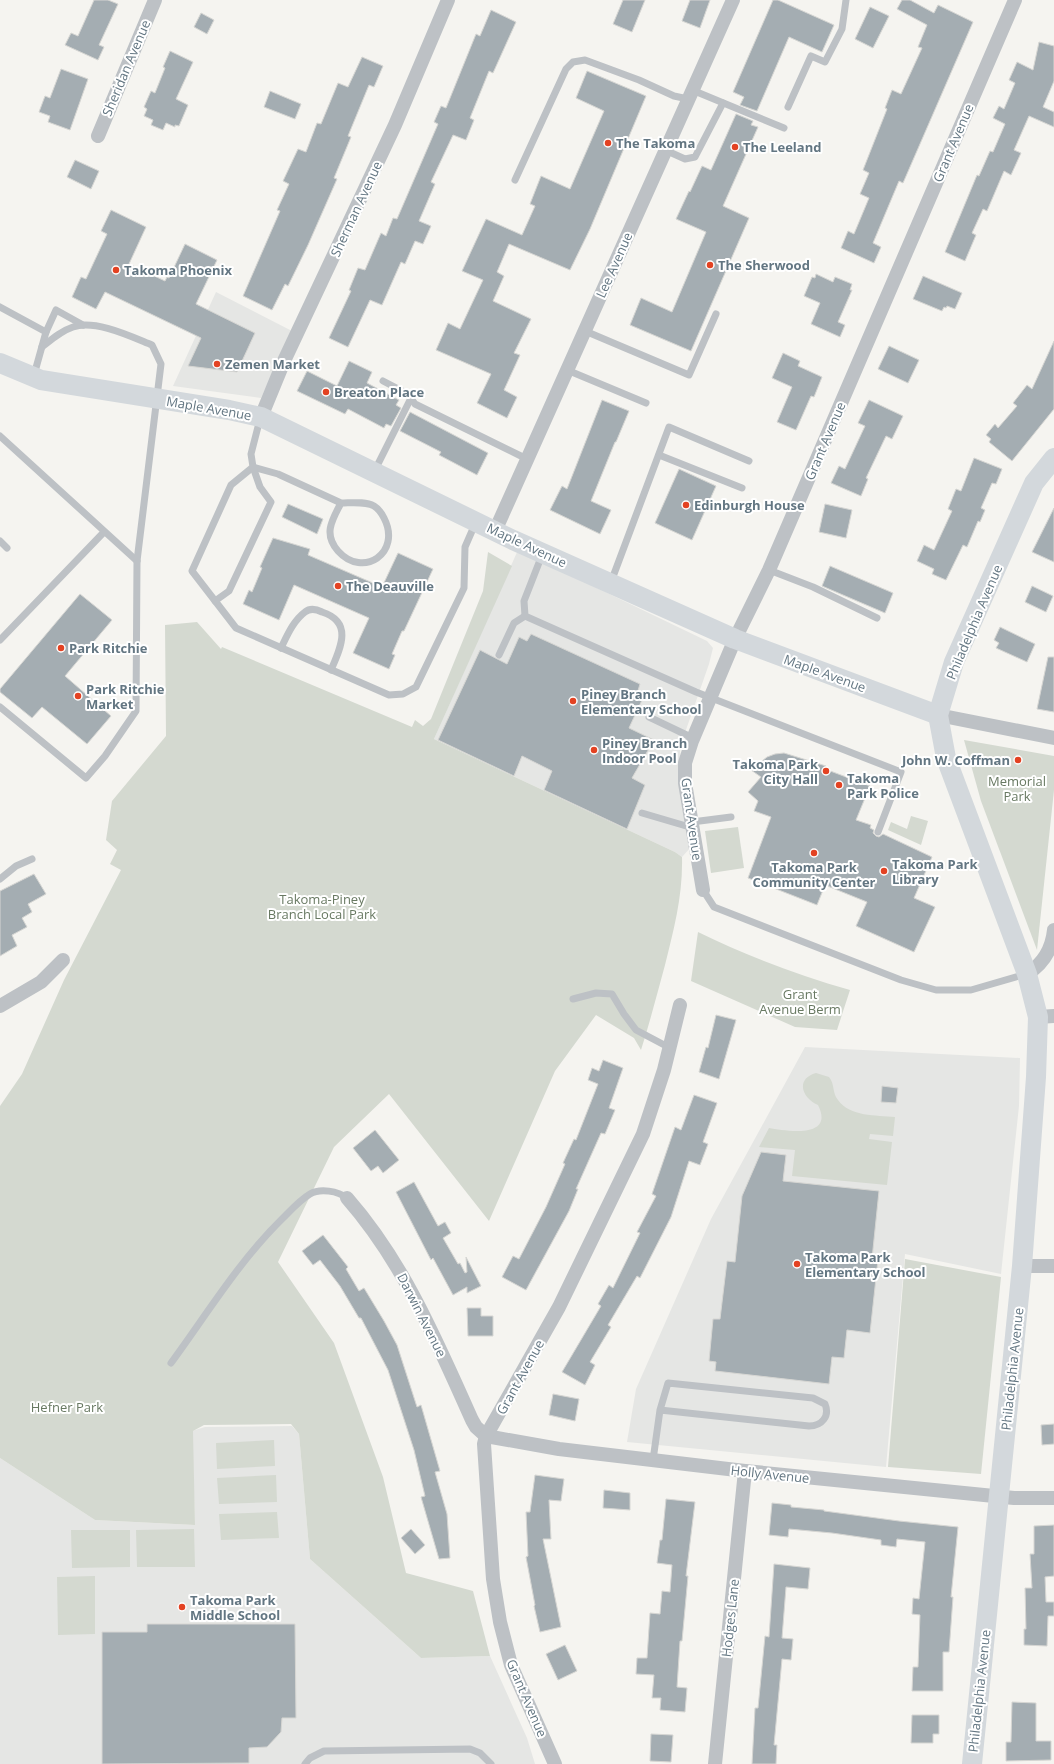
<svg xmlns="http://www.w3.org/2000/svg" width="1054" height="1764" viewBox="0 0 1054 1764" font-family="'Open Sans',sans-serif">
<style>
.built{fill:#e5e6e4}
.green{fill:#d4d9d0}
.building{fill:#a4adb2;stroke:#d6d6d3}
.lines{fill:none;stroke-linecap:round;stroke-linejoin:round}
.lane{stroke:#bdc1c5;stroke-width:7}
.street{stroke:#bdc1c5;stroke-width:14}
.secondary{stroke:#d3d8dc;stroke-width:20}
.poi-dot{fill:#e34222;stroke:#fff;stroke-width:1.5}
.labels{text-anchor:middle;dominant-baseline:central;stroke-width:4;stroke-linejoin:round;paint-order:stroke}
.street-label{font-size:13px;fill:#637682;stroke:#fff}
.poi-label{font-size:13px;font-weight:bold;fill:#637682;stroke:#fff;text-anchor:start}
.park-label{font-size:13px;fill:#687962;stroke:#fff}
</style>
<rect width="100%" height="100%" fill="#f5f4f0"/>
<g class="built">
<polygon points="216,292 292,331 261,398 173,386"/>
<polygon points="518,550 707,641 713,648 709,664 680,747 681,787 691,847 682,857 675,852 434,739"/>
<polygon points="805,1047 1020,1058 1019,1106 1001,1274 905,1254 886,1467 627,1442 636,1389 711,1219"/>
<polygon points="292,1426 299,1434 310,1559 421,1658 490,1656 527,1738 535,1764 0,1764 0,1458 95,1520 195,1525 192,1431 205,1427"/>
</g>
<g class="green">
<path d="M488 552 512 566 434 739 675 852 682 857C683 895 674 929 665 965 657 994 650 1022 641 1050L634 1038 596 1015 555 1071 489 1221 389 1094 334 1147 278 1262 334 1343 383 1477 406 1573 473 1591 490 1656 421 1658 310 1559 299 1434 291 1424 204 1425 193 1431 195 1525 95 1520 0 1458V1106L22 1074 64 980 121 870 110 864 117 850 106 840 112 801 166 736 165 625 197 622 221 649 222 647 412 727 415 720 423 726 431 719 483 591Z"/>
<polygon points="964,740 1054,756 1054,790 1037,950 981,801"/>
<polygon points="911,816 928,821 921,845 888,830 891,822 907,829"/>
<polygon points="738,827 744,868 711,873 705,831"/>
<path d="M698 932C747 956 798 975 850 990L837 1030 795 1027 691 981Z"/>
<path d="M816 1073 829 1077C835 1084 832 1093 838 1100 850 1117 876 1115 895 1117L893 1136 870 1134 869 1139 892 1142 887 1185 792 1176 795 1150 759 1147 769 1128C786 1131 835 1139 818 1105 802 1098 795 1079 816 1073Z"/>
<polygon points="905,1259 1001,1277 981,1474 888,1467"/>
<polygon points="274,1440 275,1466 217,1469 216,1443"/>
<polygon points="276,1475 277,1502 219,1504 217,1478"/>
<polygon points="277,1512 279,1538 221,1540 219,1514"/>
<polygon points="194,1529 195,1567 137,1567 136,1530"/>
<polygon points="71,1530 130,1530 130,1567 72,1568"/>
<polygon points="95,1576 95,1634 58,1635 57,1577"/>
</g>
<g class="building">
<polygon points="94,0 108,0 118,4 99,45 104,47 98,60 65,45 71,33 78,36"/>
<polygon points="623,0 645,0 632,32 613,24"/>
<polygon points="690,0 710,0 700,28 682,21"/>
<polygon points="773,0 778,0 834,25 822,52 789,37 757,111 740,105 744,97 733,92"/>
<polygon points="902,0 910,0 934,13 938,5 973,22 903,183 899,181 873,243 881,247 874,263 841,248 848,231 854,234 869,198 860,194 869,173 863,170 887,109 885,108 892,90 901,94 922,48 918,47 927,25 897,9"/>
<polygon points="870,7 889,16 873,48 855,39"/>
<polygon points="491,10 516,22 493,73 489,71 470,118 474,120 466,140 453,135 431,182 435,184 419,221 431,226 423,244 415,241 405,264 401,262 382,305 370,300 348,347 329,338 351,291 349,290 358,268 365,270 381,233 386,236 393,218 397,219 438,124 434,122 441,106 446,108 476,34 480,36"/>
<polygon points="201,13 214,20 207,34 194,27"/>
<polygon points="1039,42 1054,46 1054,81 1043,107 1054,112 1054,127 1029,116 1014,150 1021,153 1011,175 1004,171 987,211 983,209 972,233 976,235 965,261 945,252 977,175 979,176 990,151 993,152 1005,124 993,118 999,106 1004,109 1015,83 1009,80 1017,62 1033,70"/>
<polygon points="170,51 193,62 176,99 188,105 179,126 175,125 175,127 166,123 163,130 151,125 153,120 144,116 147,109 144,107 151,91 155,93 165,68 163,67"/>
<polygon points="362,57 383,66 374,87 369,85 348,136 351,137 334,178 337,179 308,245 288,286 285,284 272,310 243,296 280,211 277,210 289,184 283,181 298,149 306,152 317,123 321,124 338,83 348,87"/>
<polygon points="61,69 88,79 70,130 48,122 50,116 39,112 45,96 50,98"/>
<polygon points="587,71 646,96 590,229 570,270 509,244 497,272 504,276 493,301 531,319 514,353 520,355 504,390 517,397 507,418 477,403 491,374 436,350 448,323 460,329 483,280 462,271 486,219 522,235 535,206 530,204 541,176 570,189 604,111 576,98"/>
<polygon points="270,91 301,104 295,119 264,107"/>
<polygon points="736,114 753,121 751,125 758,127 723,206 749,218 691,351 630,325 641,298 672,312 706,232 676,219 689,191 690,192 702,166 711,170"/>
<polygon points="75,160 99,171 91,189 67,177"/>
<polygon points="111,210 146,227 129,264 165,281 167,277 169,278 185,244 217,260 196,304 255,333 237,372 188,366 201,338 105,292 96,309 72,297 81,277 86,279 107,234 101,231"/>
<polygon points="816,274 833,282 835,277 852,284 850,290 852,290 838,322 845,325 840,337 811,324 820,303 804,296 812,277 815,278"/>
<polygon points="923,276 962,293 955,309 947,306 946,308 944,307 942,311 913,299"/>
<polygon points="1054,341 1054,409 1012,461 989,442 991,439 986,435 995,424 998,428 1017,406 1013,403 1027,385 1032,389"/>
<polygon points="889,346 919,360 908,383 878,369"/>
<polygon points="783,353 800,361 798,366 822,377 814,397 811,396 796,430 777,422 792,387 772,378"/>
<polygon points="349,361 372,372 367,383 399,400 396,405 401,408 391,426 386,424 384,428 348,409 345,414 297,391 307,371 337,386"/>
<polygon points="602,400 629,411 616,442 615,442 591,501 611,510 600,534 550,510 562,486 567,489"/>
<polygon points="869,400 903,416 892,439 886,436 866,478 868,479 861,496 831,483 839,466 845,469 865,426 858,423"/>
<polygon points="410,412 488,453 477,475 439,455 441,452 400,431"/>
<polygon points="974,458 1002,469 996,484 992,483 981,508 985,510 980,522 978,521 967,547 963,545 946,580 932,574 934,569 917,561 924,545 934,550 952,511 948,509 956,489 961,491"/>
<polygon points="679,469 716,486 692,540 655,523"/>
<polygon points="288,504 323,519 317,534 282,517"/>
<polygon points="825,504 852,510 846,538 819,532"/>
<polygon points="1054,508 1054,562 1032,552"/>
<polygon points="273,538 310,549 308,555 382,587 398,553 433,569 404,631 402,631 392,654 395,655 389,669 353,653 369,618 294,585 279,620 243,604 249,590 252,592 262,568 260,567"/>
<polygon points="830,566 893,593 885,613 822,586"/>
<polygon points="1032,586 1053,596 1046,612 1025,602"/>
<polygon points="80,594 112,620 65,676 111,716 87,744 42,707 32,718 0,692 0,689"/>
<polygon points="1000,627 1035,644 1027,662 996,648 999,643 994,640"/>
<polygon points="531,634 640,684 637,694 643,698 629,728 654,740 632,778 645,785 627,829 544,790 552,771 522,756 514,776 438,740 480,650 507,664 519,637 527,641"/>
<polygon points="1048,657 1054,657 1054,712 1037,709"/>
<polygon points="784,753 826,766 825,769 870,786 856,820 871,825 870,828 874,830 873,833 876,836 879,837 883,834 932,857 914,898 935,907 914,952 856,926 867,902 825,885 817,905 748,878 771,817 754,811 758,801 748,792 761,777 751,770 767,757 775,754"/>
<polygon points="34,874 46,894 28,904 32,912 22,918 27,927 12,935 17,946 0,956 0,891"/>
<polygon points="716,1015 736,1020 719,1079 699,1072 706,1047 708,1048"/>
<polygon points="603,1060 623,1068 609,1108 615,1110 605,1134 601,1133 576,1189 578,1189 569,1211 526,1290 502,1277 513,1256 519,1259 546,1207 565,1164 563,1163 574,1139 576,1140 598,1084 588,1080 592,1068 599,1071"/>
<polygon points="882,1086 898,1088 896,1103 881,1102"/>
<polygon points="694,1095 717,1103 703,1142 708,1144 700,1165 689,1161 671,1217 640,1278 637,1276 608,1325 611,1327 590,1362 595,1365 585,1385 562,1372 601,1306 598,1304 609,1285 613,1288 640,1233 637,1232 656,1196 652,1194 675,1127 681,1130"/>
<polygon points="375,1130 399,1160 383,1173 378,1166 371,1171 353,1148"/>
<polygon points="761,1152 786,1155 783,1181 879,1191 872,1259 878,1260 870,1333 847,1330 844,1358 832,1357 829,1384 715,1371 716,1362 709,1361 713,1319 720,1319 727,1261 735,1262 742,1196"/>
<polygon points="414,1182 438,1226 445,1222 451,1233 443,1238 458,1264 460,1263 465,1273 467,1272 466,1257 481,1286 467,1293 467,1287 453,1295 433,1258 431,1260 396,1192"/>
<polygon points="323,1235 348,1267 346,1269 359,1291 364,1288 384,1321 397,1345 417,1407 421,1405 440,1471 435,1472 447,1514 450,1558 439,1559 421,1497 425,1496 414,1450 388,1370 361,1318 359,1318 340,1286 320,1260 313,1265 302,1251"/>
<polygon points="467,1308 481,1308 481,1316 493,1316 493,1336 468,1336"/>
<polygon points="553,1394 579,1399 575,1421 549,1415"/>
<polygon points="1054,1424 1054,1444 1042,1445 1041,1425"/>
<polygon points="535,1475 564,1479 561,1501 549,1500 551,1539 543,1539 561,1627 540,1632 534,1606 535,1605 526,1557 528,1556 526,1512 530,1512"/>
<polygon points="604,1490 630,1493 630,1510 603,1508"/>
<polygon points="666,1499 695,1502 686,1576 688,1576 682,1641 680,1641 677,1687 687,1688 685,1712 660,1710 661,1698 652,1698 654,1675 636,1674 637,1658 647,1658 650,1613 660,1614 662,1591 670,1592 672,1565 657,1563 660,1540 662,1540"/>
<polygon points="772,1503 791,1505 791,1507 824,1510 824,1511 899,1521 958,1527 951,1597 953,1597 949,1652 943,1652 943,1691 912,1691 913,1667 918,1667 920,1615 912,1614 913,1598 919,1599 925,1542 897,1539 896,1547 881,1545 881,1540 832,1533 789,1529 788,1537 769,1535"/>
<polygon points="1054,1525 1054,1576 1045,1577 1046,1602 1054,1602 1054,1616 1048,1616 1047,1646 1024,1645 1024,1629 1026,1629 1025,1588 1032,1588 1030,1554 1034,1554 1034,1526"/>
<polygon points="411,1529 425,1545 415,1554 401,1538"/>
<polygon points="774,1564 810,1568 808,1589 786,1587 782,1638 793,1639 791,1660 782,1659 774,1745 777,1745 776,1764 752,1764 755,1708 758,1708 765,1636 769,1637"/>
<polygon points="147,1624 295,1624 296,1718 282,1718 281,1732 267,1747 249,1748 249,1763 102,1764 102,1632 147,1632"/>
<polygon points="565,1645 577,1671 558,1680 546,1654"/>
<polygon points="1012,1702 1036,1703 1036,1741 1051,1741 1051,1760 1006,1761 1006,1742 1011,1742"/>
<polygon points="912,1715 939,1715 939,1734 933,1734 933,1743 911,1743"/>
<polygon points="651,1734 673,1735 671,1762 650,1761"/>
</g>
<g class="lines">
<g class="lane">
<polyline points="692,90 784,128"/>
<polyline points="788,107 811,56 825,62 842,29 846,0"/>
<polyline points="665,150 685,159 695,157 723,103"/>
<polyline points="515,180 566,69 573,62 585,60 639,80 674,96 688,99"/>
<polyline points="0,307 46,332"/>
<polyline points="585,331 689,375 716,314"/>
<polyline points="567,370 646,403"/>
<polyline points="34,375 46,332 56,310 83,325"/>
<polyline points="383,381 408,394 415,404 527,459"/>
<polyline points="260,419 251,454 253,467 231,485 192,571 236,628 389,695 403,694 416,687 464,588 465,547 475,524"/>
<polyline points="0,436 137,561"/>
<polyline points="659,455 742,488"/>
<path d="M253 467 278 474 341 503C332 520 323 534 338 551 363 579 402 553 384 518 382 514 379 509 374 506 365 501 351 503 341 503"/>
<polyline points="374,472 411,398"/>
<polyline points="0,541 7,548"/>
<polyline points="542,555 524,601 525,616 696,692 901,772 878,832"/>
<polyline points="769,570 813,587 877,618"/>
<polyline points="611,582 669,427 749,461"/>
<polyline points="215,601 229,591 271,502 260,487 253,467"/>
<polyline points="0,640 104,532"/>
<path d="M281 648C287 636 293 621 305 612 310 608 316 609 322 612 353 622 341 647 331 670"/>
<polyline points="499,655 514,623 525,616"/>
<path d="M0 707 86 778 105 756 136 711 137 561 161 364 152 345C132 337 95 319 73 327 61 331 52 339 42 347"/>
<polyline points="649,717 693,738"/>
<polyline points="642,813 693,828"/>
<polyline points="692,822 731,817"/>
<polyline points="0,879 16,866 32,859"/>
<polyline points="703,890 714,907 901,980 936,990 971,990 1026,974"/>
<polyline points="573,999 596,993 612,994 624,1014 636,1030 670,1048"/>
<path d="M171 1363C207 1314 239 1261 283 1218 291 1210 300 1200 310 1194 320 1188 338 1191 347 1198"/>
<path d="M653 1460 660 1410 668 1383 813 1398 825 1404C830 1416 822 1426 809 1426L660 1410"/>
<polyline points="305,1764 310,1758 324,1751 470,1749 480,1753 491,1764"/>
</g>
<g class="street">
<polyline points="98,136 155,0"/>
<polyline points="261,417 284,361 395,125 448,0"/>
<polyline points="495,531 733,0"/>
<polyline points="938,715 1054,738"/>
<polyline points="703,890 685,783 685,763 692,741 735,639 769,570 1015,0"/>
<path d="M1027 974C1043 964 1052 950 1054 930"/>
<polyline points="0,1006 41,982 63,960"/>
<polyline points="1038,1017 1054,1016"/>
<path d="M347 1198C404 1263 437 1342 472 1420L476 1427 486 1436 559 1449 745 1471 1014 1498H1054"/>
<polyline points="1022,1266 1054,1266"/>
<polyline points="555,1764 511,1665 500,1622 493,1579 484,1444 486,1436 559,1307 643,1134 664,1070 680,1005"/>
<polyline points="715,1764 745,1471"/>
</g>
<g class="secondary">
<polyline points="0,363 41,380 229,410 261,417 513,540 735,639 938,715"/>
<polyline points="972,1764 1022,1266 1036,1077 1038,1017 1027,974 946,758 938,715 954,662 1034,483 1054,458"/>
</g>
</g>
<g class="poi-dot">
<circle cx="608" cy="143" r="4"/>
<circle cx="735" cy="147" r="4"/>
<circle cx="710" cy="265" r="4"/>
<circle cx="116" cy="270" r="4"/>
<circle cx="217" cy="364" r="4"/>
<circle cx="326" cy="392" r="4"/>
<circle cx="686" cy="505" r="4"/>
<circle cx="338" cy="586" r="4"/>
<circle cx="61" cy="648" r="4"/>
<circle cx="78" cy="696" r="4"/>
<circle cx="573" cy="701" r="4"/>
<circle cx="594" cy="750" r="4"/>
<circle cx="1018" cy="760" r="4"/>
<circle cx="826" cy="771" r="4"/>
<circle cx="839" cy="785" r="4"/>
<circle cx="814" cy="853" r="4"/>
<circle cx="884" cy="871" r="4"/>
<circle cx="797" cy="1264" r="4"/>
<circle cx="182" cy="1607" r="4"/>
</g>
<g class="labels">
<g class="street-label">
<text transform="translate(126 68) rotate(-67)">Sheridan Avenue</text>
<text transform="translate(953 143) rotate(-67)">Grant Avenue</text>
<text transform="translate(356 209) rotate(-65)">Sherman Avenue</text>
<text transform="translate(614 265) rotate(-66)">Lee Avenue</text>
<text transform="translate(209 408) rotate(10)">Maple Avenue</text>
<text transform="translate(825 441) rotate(-67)">Grant Avenue</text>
<text transform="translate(527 545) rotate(25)">Maple Avenue</text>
<text transform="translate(974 622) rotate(-67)">Philadelphia Avenue</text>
<text transform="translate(825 673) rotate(20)">Maple Avenue</text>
<text transform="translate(692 819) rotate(82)">Grant Avenue</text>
<text transform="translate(422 1315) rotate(63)">Darwin Avenue</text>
<text transform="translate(1012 1369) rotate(-84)">Philadelphia Avenue</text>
<text transform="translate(520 1377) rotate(-61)">Grant Avenue</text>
<text transform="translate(770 1474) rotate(6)">Holly Avenue</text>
<text transform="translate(730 1618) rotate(-84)">Hodges Lane</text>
<text transform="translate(979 1691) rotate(-84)">Philadelphia Avenue</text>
<text transform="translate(527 1698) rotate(67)">Grant Avenue</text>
</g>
<g class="poi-label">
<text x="616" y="143">The Takoma</text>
<text x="743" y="147">The Leeland</text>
<text x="718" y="265">The Sherwood</text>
<text x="124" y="270">Takoma Phoenix</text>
<text x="225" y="364">Zemen Market</text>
<text x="334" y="392">Breaton Place</text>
<text x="694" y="505">Edinburgh House</text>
<text x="346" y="586">The Deauville</text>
<text x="69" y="648">Park Ritchie</text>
<text x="86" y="689">Park Ritchie<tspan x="86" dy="15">Market</tspan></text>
<text x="581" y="694">Piney Branch<tspan x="581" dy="15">Elementary School</tspan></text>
<text x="602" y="743">Piney Branch<tspan x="602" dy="15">Indoor Pool</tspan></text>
<text x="1010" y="760" text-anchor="end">John W. Coffman</text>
<text x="818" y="764" text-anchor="end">Takoma Park<tspan x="818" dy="15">City Hall</tspan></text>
<text x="847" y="778">Takoma<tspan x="847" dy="15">Park Police</tspan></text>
<text x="892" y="864">Takoma Park<tspan x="892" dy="15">Library</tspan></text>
<text x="814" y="867" text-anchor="middle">Takoma Park<tspan x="814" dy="15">Community Center</tspan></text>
<text x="805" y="1257">Takoma Park<tspan x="805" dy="15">Elementary School</tspan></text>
<text x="190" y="1600">Takoma Park<tspan x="190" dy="15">Middle School</tspan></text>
</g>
<g class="park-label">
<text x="1017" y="781">Memorial<tspan x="1017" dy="15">Park</tspan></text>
<text x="322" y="899">Takoma-Piney<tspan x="322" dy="15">Branch Local Park</tspan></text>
<text x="800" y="994">Grant<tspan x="800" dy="15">Avenue Berm</tspan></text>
<text x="67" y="1407">Hefner Park</text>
</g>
</g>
</svg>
